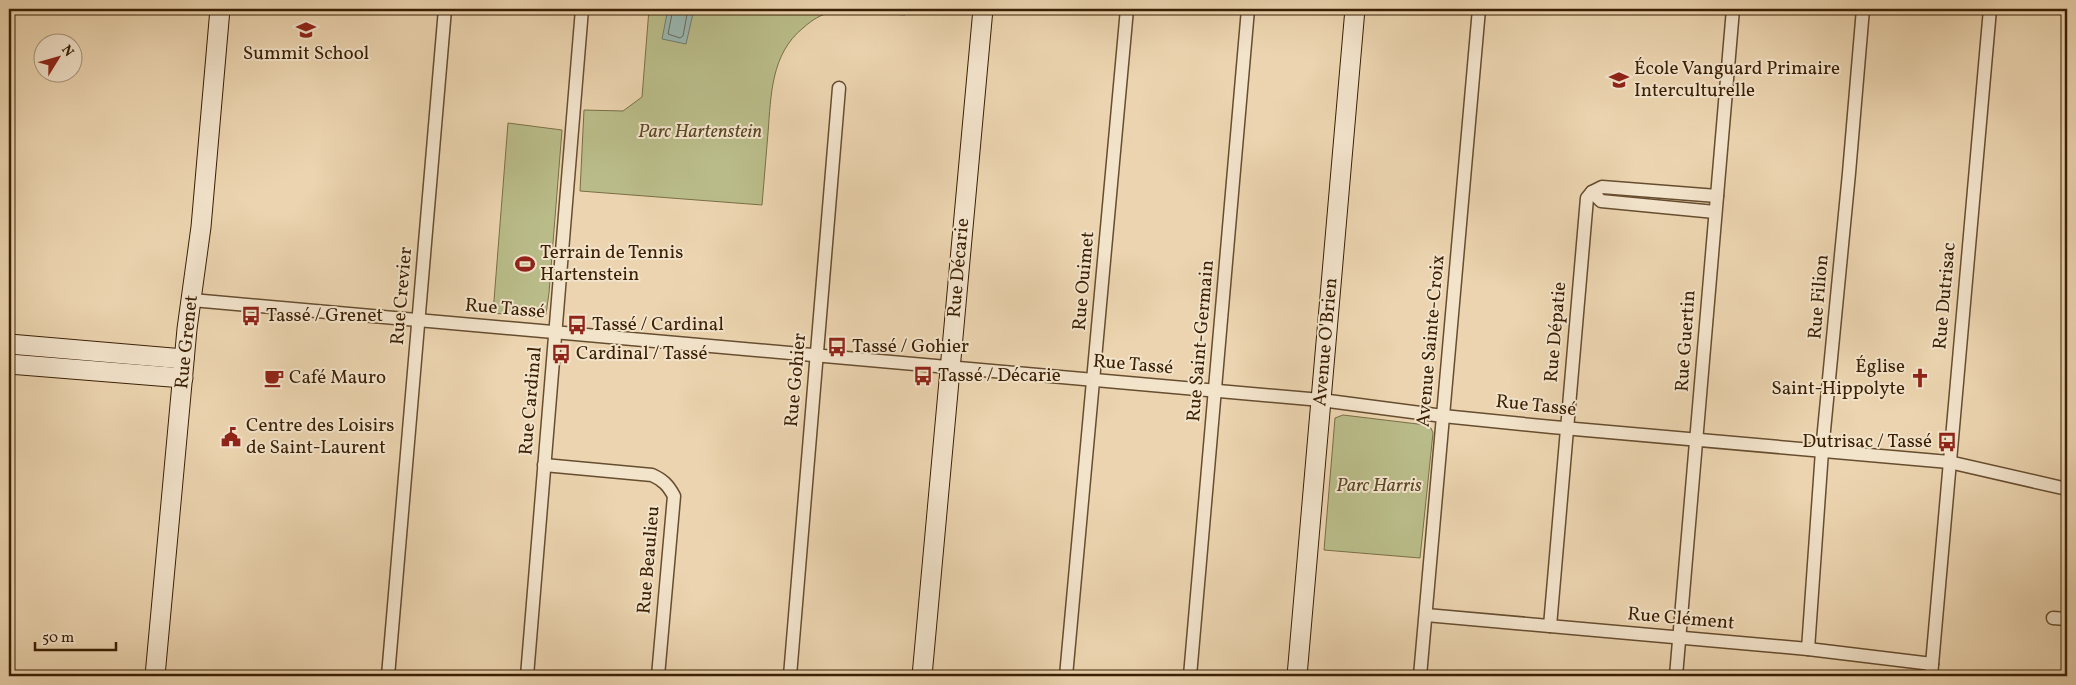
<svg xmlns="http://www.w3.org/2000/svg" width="2076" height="685" viewBox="0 0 2076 685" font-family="Vollkorn,serif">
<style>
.green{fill:#b9bc89;stroke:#7a6e46}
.water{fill:#99b7b1;stroke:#737b6c}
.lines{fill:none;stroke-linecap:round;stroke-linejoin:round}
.shore{stroke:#6a6c5a;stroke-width:1}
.street-casing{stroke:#674d2f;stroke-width:15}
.secondary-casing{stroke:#3b2004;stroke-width:21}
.street{stroke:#f2e3cb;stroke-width:12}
.secondary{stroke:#f2e3cb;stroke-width:19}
.labels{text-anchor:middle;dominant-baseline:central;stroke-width:4;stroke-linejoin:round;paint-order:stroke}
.poi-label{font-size:19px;fill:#3b2004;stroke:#f2e3cb;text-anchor:start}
.park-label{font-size:19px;font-style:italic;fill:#5a4725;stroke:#f2e3cb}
.street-label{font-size:19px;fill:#3b2004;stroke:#f2e3cb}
</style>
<rect width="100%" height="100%" fill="#ebd4af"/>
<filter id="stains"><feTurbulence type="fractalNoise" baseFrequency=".004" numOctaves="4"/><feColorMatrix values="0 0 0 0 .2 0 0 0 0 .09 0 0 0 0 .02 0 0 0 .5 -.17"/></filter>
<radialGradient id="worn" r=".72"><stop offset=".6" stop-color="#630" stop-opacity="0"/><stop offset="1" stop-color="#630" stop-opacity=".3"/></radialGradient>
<g class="green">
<path d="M649 9H905V15C882 14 855 8 833 12 821 14 812 20 803 28 771 54 771 95 768 133 766 157 764 181 762 205L580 191 584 110 623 111 642 97Z"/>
<polygon points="508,123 562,130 549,293 546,314 543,318 493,313"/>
<polygon points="1343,415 1426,425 1431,428 1433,433 1420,558 1324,550 1335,418"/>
</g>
<polygon class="water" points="668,9 694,9 686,44 662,39"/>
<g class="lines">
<polyline class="shore" points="673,9 668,34 680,38 683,36 688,9"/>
<defs>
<g id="street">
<polyline points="1592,192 1601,201 1715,212"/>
<polyline points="192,300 1321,400 1443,416 1552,427 1949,462 2067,489"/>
<path d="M544 465 652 475C663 480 668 485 674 496L658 676"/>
<polyline points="1426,615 1808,649 1932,664"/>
<polyline points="2053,618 2067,619"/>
<polyline points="1550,626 1587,198 1592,192 1602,187 1717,196"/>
<polyline points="1808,649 1822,451 1849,173 1863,9"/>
<polyline points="388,676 445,9"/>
<polyline points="527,676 582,9"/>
<polyline points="790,676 839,88"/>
<polyline points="1066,676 1127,9"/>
<polyline points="1190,676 1248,9"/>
<polyline points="1420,676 1479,9"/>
<polyline points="1676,676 1733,9"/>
<polyline points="1931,676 1990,9"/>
</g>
<g id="secondary">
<polyline points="9,344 184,359"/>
<polyline points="9,364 183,378"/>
<polyline points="155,676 187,329 201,227 220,9"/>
<polyline points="922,676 983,9"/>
<polyline points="1297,676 1355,9"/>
</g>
</defs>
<use href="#street" class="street-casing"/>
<use href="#secondary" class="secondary-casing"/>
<use href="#street" class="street"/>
<use href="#secondary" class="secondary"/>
</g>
<defs>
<symbol id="school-bare" viewBox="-9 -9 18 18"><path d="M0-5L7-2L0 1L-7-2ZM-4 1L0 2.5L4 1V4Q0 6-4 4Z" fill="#8f2418" stroke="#f2e3cb" stroke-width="2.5" paint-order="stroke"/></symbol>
<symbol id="stadium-bare" viewBox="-9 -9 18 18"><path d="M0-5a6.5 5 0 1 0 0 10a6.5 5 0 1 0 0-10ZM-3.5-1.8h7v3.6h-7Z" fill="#8f2418" stroke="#f2e3cb" stroke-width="2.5" paint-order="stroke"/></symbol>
<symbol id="bus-bare" viewBox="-9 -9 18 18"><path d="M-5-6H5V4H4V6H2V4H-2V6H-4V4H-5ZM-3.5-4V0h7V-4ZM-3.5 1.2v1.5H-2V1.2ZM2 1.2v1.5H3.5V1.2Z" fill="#8f2418" stroke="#f2e3cb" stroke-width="2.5" paint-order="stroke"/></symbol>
<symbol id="cafe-bare" viewBox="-9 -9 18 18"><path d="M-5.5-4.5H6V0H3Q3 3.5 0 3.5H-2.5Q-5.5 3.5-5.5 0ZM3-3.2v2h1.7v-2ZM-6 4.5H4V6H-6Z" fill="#8f2418" stroke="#f2e3cb" stroke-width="2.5" paint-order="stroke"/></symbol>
<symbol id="church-bare" viewBox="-9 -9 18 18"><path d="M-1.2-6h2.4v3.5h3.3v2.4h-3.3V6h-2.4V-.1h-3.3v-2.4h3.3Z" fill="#8f2418" stroke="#f2e3cb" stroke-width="2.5" paint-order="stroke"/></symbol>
<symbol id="civic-bare" viewBox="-9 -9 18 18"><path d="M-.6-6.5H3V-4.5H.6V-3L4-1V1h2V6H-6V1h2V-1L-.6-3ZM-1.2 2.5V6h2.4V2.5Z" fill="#8f2418" stroke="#f2e3cb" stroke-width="2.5" paint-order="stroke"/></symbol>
</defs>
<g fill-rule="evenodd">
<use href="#school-bare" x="292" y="16" width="28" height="28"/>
<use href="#school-bare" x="1605" y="66" width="28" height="28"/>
<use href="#stadium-bare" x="511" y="250" width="28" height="28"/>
<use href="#bus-bare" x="237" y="302" width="28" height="28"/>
<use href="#bus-bare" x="563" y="311" width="28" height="28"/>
<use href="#bus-bare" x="823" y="333" width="28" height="28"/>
<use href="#bus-bare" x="547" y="340" width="28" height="28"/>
<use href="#bus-bare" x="909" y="362" width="28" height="28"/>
<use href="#cafe-bare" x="260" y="364" width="28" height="28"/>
<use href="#church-bare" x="1906" y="364" width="28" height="28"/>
<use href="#civic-bare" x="217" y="423" width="28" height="28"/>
<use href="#bus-bare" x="1933" y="428" width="28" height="28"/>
</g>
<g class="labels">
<g class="poi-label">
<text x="306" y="54" text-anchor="middle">Summit School</text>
<text x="1634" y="69">École Vanguard Primaire<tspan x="1634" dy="22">Interculturelle</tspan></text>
<text x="540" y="253">Terrain de Tennis<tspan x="540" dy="22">Hartenstein</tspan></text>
<text x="266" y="316">Tassé / Grenet</text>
<text x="592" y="325">Tassé / Cardinal</text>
<text x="852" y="347">Tassé / Gohier</text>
<text x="576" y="354">Cardinal / Tassé</text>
<text x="1905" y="367" text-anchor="end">Église<tspan x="1905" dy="22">Saint-Hippolyte</tspan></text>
<text x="938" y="376">Tassé / Décarie</text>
<text x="289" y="378">Café Mauro</text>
<text x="246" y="426">Centre des Loisirs<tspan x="246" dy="22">de Saint-Laurent</tspan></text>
<text x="1932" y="442" text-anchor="end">Dutrisac / Tassé</text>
</g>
<g class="park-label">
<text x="700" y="132">Parc Hartenstein</text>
<text x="1379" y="486">Parc Harris</text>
</g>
<g class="street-label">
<text transform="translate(959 268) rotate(-85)">Rue Décarie</text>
<text transform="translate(1084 281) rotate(-85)">Rue Ouimet</text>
<text transform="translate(402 296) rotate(-85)">Rue Crevier</text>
<text transform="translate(1945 296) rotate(-85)">Rue Dutrisac</text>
<text transform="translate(1819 297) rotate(-85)">Rue Filion</text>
<text transform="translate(505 309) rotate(5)">Rue Tassé</text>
<text transform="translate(1556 332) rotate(-85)">Rue Dépatie</text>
<text transform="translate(1201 341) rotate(-85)">Rue Saint-Germain</text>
<text transform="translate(1431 341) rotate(-85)">Avenue Sainte-Croix</text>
<text transform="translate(1686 341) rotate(-86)">Rue Guertin</text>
<text transform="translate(187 342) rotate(-84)">Rue Grenet</text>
<text transform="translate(1326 342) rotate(-85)">Avenue O'Brien</text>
<text transform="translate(1133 365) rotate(5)">Rue Tassé</text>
<text transform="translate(796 380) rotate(-85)">Rue Gohier</text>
<text transform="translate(531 401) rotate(-85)">Rue Cardinal</text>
<text transform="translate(1536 406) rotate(6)">Rue Tassé</text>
<text transform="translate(649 560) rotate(-85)">Rue Beaulieu</text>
<text transform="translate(1681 619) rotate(5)">Rue Clément</text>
</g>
</g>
<rect width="2076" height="685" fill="none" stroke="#ebd4af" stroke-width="30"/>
<rect x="10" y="10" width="2056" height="665" fill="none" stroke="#3b2004" stroke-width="2.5"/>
<rect x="15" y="15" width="2046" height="655" fill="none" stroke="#3b2004"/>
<g transform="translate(58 58) rotate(53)"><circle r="24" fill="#f2e3cb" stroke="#a9957b"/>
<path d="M0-4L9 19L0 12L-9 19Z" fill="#8f2418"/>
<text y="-8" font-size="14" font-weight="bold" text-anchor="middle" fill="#3b2004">N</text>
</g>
<path d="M35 642v8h81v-8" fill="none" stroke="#3b2004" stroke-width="2.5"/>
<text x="42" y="642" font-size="15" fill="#3b2004" stroke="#f2e3cb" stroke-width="4" paint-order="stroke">50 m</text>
<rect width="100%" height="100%" filter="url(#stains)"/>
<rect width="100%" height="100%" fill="url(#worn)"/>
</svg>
